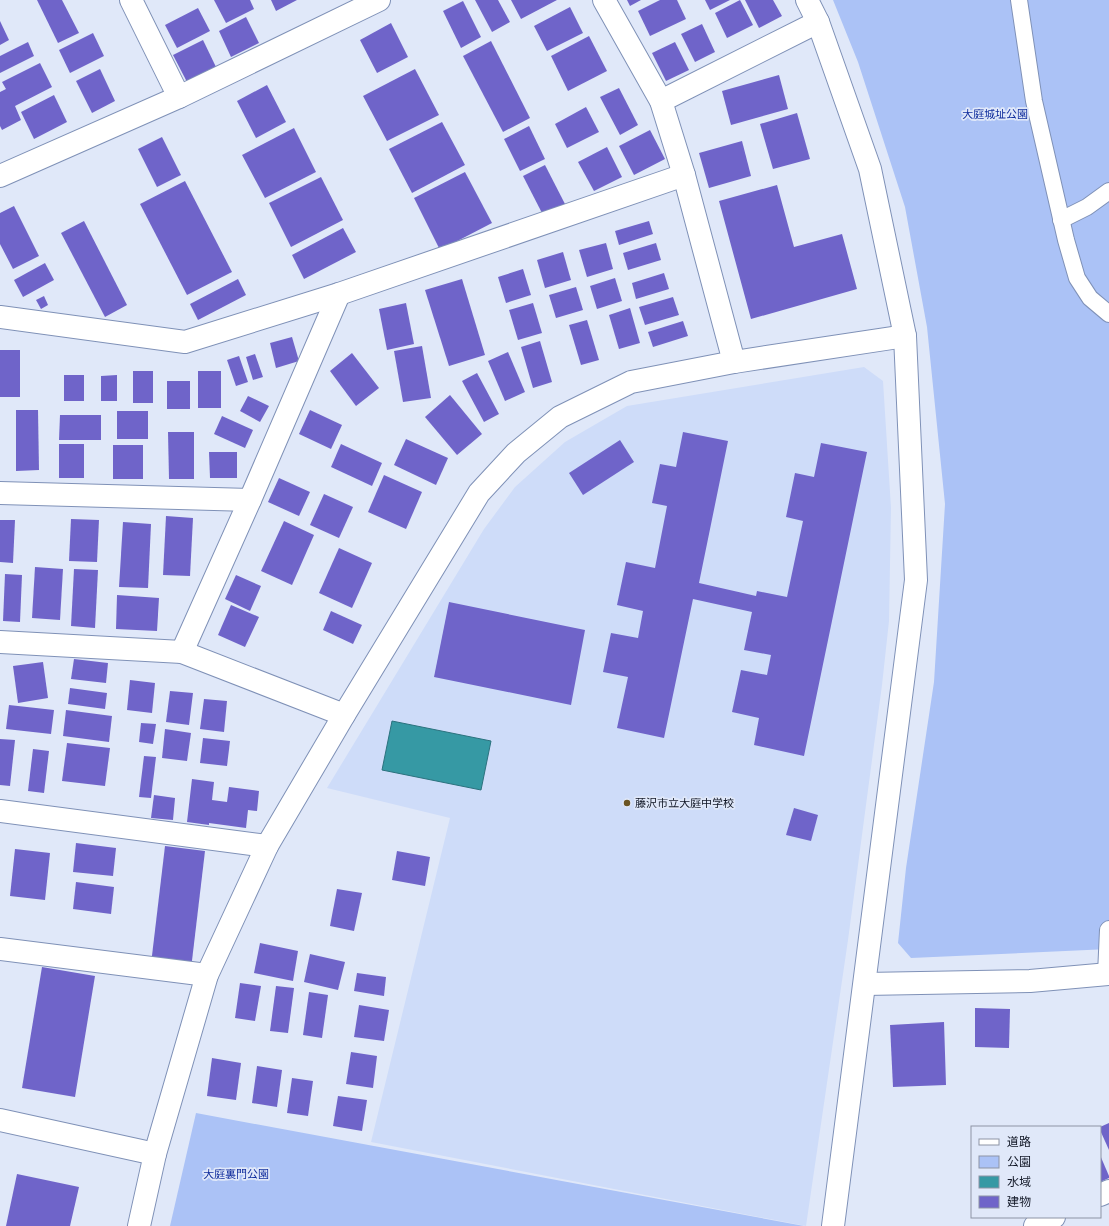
<svg xmlns="http://www.w3.org/2000/svg" width="1109" height="1226" viewBox="0 0 1109 1226" font-family="'Varela Round','Noto Sans JP',sans-serif">
<style>
.built{fill:#cedcf9}
.green{fill:#abc2f6}
.water{fill:#3699a4;stroke:#2b727e}
.building{fill:#6f64c9}
.lines{fill:none;stroke-linecap:round;stroke-linejoin:round}
.lane-casing{stroke:#7f91b7;stroke-width:18}
.street-casing{stroke:#7f91b7;stroke-width:24}
.secondary-casing{stroke:#7f91b7;stroke-width:24}
.lane{stroke:#fff;stroke-width:16}
.street{stroke:#fff;stroke-width:22}
.secondary{stroke:#fff;stroke-width:22}
.poi-dot{fill:#6a5424;stroke:#e0e8f9;stroke-width:1.5}
.labels{text-anchor:middle;dominant-baseline:central;stroke-width:3.5;stroke-linejoin:round;paint-order:stroke}
.park-label{font-size:11px;fill:#122f9e;stroke:#e0e8f9}
.poi-label{font-size:11px;fill:#111726;stroke:#e0e8f9;text-anchor:start}
</style>
<rect width="100%" height="100%" fill="#e0e8f9"/>
<polygon class="built" points="864,367 883,381 891,508 889,621 882,685 848,940 806,1226 371,1142 450,818 327,788 484,529 515,487 565,442 627,406"/>
<g class="green">
<polygon points="833,0 1109,0 1109,949 911,958 898,943 906,868 934,682 945,504 927,327 905,207 858,62"/>
<polygon points="196,1113 804,1226 170,1226"/>
</g>
<polygon class="water" points="392,721 491,741 481,790 382,770"/>
<g class="building">
<polygon points="37,0 62,0 79,33 58,43"/>
<polygon points="214,0 250,0 254,9 226,23"/>
<polygon points="271,0 297,0 276,11"/>
<polygon points="475,0 498,0 510,22 492,32"/>
<polygon points="511,0 557,0 521,19"/>
<polygon points="627,0 641,0 630,6"/>
<polygon points="660,0 677,0 686,19 650,36 638,11"/>
<polygon points="705,0 730,0 710,10"/>
<polygon points="740,0 753,25 727,38 715,13"/>
<polygon points="745,0 773,0 782,16 759,28"/>
<polygon points="463,1 481,37 461,48 443,11"/>
<polygon points="570,7 583,33 547,51 534,26"/>
<polygon points="198,8 210,31 177,48 165,25"/>
<polygon points="246,17 259,43 231,57 219,31"/>
<polygon points="0,21 9,40 0,45"/>
<polygon points="391,23 408,57 377,73 360,40"/>
<polygon points="702,24 715,52 695,62 681,34"/>
<polygon points="93,33 104,56 70,73 59,50"/>
<polygon points="589,36 607,71 568,91 551,56"/>
<polygon points="203,40 216,67 187,82 173,55"/>
<polygon points="491,41 530,118 503,132 463,56"/>
<polygon points="28,42 34,56 0,73 0,56"/>
<polygon points="675,42 689,70 666,81 652,53"/>
<polygon points="40,63 52,87 15,106 21,120 2,130 0,126 0,92 6,89 2,82"/>
<polygon points="100,69 115,101 92,113 76,81"/>
<polygon points="415,69 439,115 387,141 363,96"/>
<polygon points="779,75 788,109 731,125 722,91"/>
<polygon points="267,85 286,122 256,138 237,101"/>
<polygon points="619,88 638,125 620,135 600,97"/>
<polygon points="54,95 67,122 34,139 21,112"/>
<polygon points="586,107 599,132 567,148 555,124"/>
<polygon points="797,113 810,159 773,169 760,124"/>
<polygon points="442,122 465,165 412,193 389,149"/>
<polygon points="529,126 545,159 520,171 504,139"/>
<polygon points="294,128 316,172 265,198 242,155"/>
<polygon points="650,130 665,159 634,175 619,146"/>
<polygon points="162,137 181,175 157,187 138,149"/>
<polygon points="742,141 751,176 709,188 699,153"/>
<polygon points="607,147 622,177 594,191 578,162"/>
<polygon points="545,165 565,204 543,215 523,176"/>
<polygon points="465,172 492,223 440,250 414,198"/>
<polygon points="321,177 343,220 291,247 269,203"/>
<polygon points="185,181 232,272 187,295 140,204"/>
<polygon points="777,185 794,247 842,234 857,289 751,319 719,201"/>
<polygon points="14,206 39,256 13,269 0,244 0,213"/>
<polygon points="84,221 127,305 105,317 61,233"/>
<polygon points="649,221 653,234 619,245 615,231"/>
<polygon points="343,228 356,252 304,279 292,255"/>
<polygon points="606,243 613,269 587,277 579,250"/>
<polygon points="656,243 661,260 628,270 623,253"/>
<polygon points="563,252 571,280 545,288 537,260"/>
<polygon points="45,263 54,280 23,297 14,280"/>
<polygon points="523,269 531,295 506,303 498,277"/>
<polygon points="664,273 669,289 636,299 632,283"/>
<polygon points="615,278 622,301 597,309 590,286"/>
<polygon points="238,279 246,295 198,320 190,304"/>
<polygon points="462,279 485,355 449,366 425,290"/>
<polygon points="576,287 583,310 556,318 549,295"/>
<polygon points="44,296 48,305 41,309 36,300"/>
<polygon points="673,297 679,315 645,325 639,307"/>
<polygon points="406,303 414,344 387,350 379,309"/>
<polygon points="533,303 542,333 518,340 509,310"/>
<polygon points="630,308 640,343 619,349 609,315"/>
<polygon points="587,320 599,360 581,365 569,325"/>
<polygon points="683,321 688,336 653,347 648,332"/>
<polygon points="292,337 299,361 276,368 270,343"/>
<polygon points="540,341 552,382 533,388 521,347"/>
<polygon points="422,346 431,398 403,402 394,351"/>
<rect x="0" y="350" width="20" height="47"/>
<polygon points="508,352 525,392 505,401 488,361"/>
<polygon points="352,353 379,388 356,406 330,371"/>
<polygon points="255,354 263,377 253,380 246,357"/>
<polygon points="239,356 248,382 236,386 227,360"/>
<rect x="133" y="371" width="20" height="32"/>
<rect x="198" y="371" width="23" height="37"/>
<polygon points="477,373 499,414 484,422 462,381"/>
<rect x="64" y="375" width="20" height="26"/>
<polygon points="117,375 117,401 101,401 101,376"/>
<rect x="167" y="381" width="23" height="28"/>
<polygon points="450,395 482,434 457,455 425,417"/>
<polygon points="248,396 269,406 260,422 240,411"/>
<polygon points="16,410 38,410 39,470 16,471"/>
<polygon points="310,410 342,425 331,449 299,434"/>
<rect x="117" y="411" width="31" height="28"/>
<polygon points="60,415 101,415 101,440 59,440"/>
<polygon points="222,416 253,430 245,448 214,434"/>
<polygon points="168,432 194,432 194,479 169,479"/>
<polygon points="683,432 728,441 699,583 756,596 757,591 787,597 803,521 786,517 795,473 814,477 821,443 867,452 804,756 754,745 759,718 732,712 741,670 767,675 771,655 744,650 752,612 693,599 664,738 617,728 628,677 603,672 611,633 638,638 643,611 617,605 626,562 655,568 667,506 652,503 660,464 676,467"/>
<polygon points="406,439 448,458 436,485 394,465"/>
<polygon points="620,440 634,462 583,495 569,473"/>
<rect x="59" y="444" width="25" height="34"/>
<polygon points="341,444 382,463 372,486 331,467"/>
<rect x="113" y="445" width="30" height="34"/>
<polygon points="209,452 237,452 237,478 210,478"/>
<polygon points="384,475 422,492 406,529 368,512"/>
<polygon points="279,478 310,492 299,516 268,502"/>
<polygon points="324,494 353,507 339,538 310,525"/>
<polygon points="166,516 193,518 190,576 163,575"/>
<polygon points="71,519 99,520 97,562 69,561"/>
<polygon points="0,520 15,520 13,563 0,562"/>
<polygon points="284,521 314,535 292,585 261,571"/>
<polygon points="123,522 151,524 148,588 119,587"/>
<polygon points="339,548 372,563 352,608 319,593"/>
<polygon points="35,567 63,569 60,620 32,618"/>
<polygon points="74,569 98,570 95,628 71,626"/>
<polygon points="5,574 22,575 20,622 3,621"/>
<polygon points="236,575 261,586 250,611 225,599"/>
<polygon points="117,595 159,598 157,631 116,629"/>
<polygon points="449,602 585,630 571,705 434,677"/>
<polygon points="231,605 259,617 245,647 218,635"/>
<polygon points="331,611 362,625 353,644 323,630"/>
<polygon points="74,659 108,663 106,683 71,679"/>
<polygon points="43,662 48,698 18,703 13,666"/>
<polygon points="130,680 155,683 152,713 127,710"/>
<polygon points="70,688 107,693 105,709 68,704"/>
<polygon points="170,691 193,693 189,725 166,722"/>
<polygon points="204,699 227,701 224,732 200,729"/>
<polygon points="9,705 54,710 51,734 6,729"/>
<polygon points="66,710 112,716 109,742 63,736"/>
<polygon points="141,723 156,724 153,744 139,742"/>
<polygon points="165,729 191,733 187,761 162,758"/>
<polygon points="203,738 230,741 227,766 200,763"/>
<polygon points="0,739 15,740 10,786 0,785"/>
<polygon points="67,743 110,748 105,786 62,781"/>
<polygon points="33,749 49,751 44,793 28,791"/>
<polygon points="144,756 156,757 151,798 139,797"/>
<polygon points="192,779 214,782 212,800 227,802 229,787 259,791 257,811 248,810 246,828 209,823 209,825 187,822"/>
<polygon points="154,795 175,798 173,820 151,818"/>
<polygon points="794,808 818,815 811,841 786,835"/>
<polygon points="76,843 116,848 113,876 73,872"/>
<polygon points="165,846 205,851 191,969 151,964"/>
<polygon points="15,849 50,853 45,900 10,896"/>
<polygon points="397,851 430,857 425,886 392,880"/>
<polygon points="76,882 114,887 111,914 73,909"/>
<polygon points="337,889 362,893 354,931 330,926"/>
<polygon points="260,943 298,951 293,981 254,973"/>
<polygon points="310,954 345,962 338,990 304,982"/>
<polygon points="42,967 95,976 75,1097 22,1088"/>
<polygon points="357,973 386,977 384,996 354,991"/>
<polygon points="240,983 261,986 255,1021 235,1018"/>
<polygon points="276,986 294,988 288,1033 270,1031"/>
<polygon points="309,992 328,995 322,1038 303,1035"/>
<polygon points="359,1005 389,1010 384,1041 354,1037"/>
<polygon points="975,1008 1010,1009 1009,1048 975,1047"/>
<polygon points="944,1022 946,1085 893,1087 890,1025"/>
<polygon points="351,1052 377,1056 373,1088 346,1084"/>
<polygon points="212,1058 241,1063 236,1100 207,1096"/>
<polygon points="257,1066 282,1070 277,1107 252,1103"/>
<polygon points="292,1078 313,1081 308,1116 287,1113"/>
<polygon points="338,1096 367,1100 362,1131 333,1126"/>
<polygon points="1109,1123 1109,1150 1100,1130 1100,1127"/>
<polygon points="1100,1155 1109,1176 1109,1178 1100,1182"/>
<polygon points="17,1174 79,1187 70,1226 6,1226"/>
</g>
<g class="lines">
<defs>
<g id="lane">
<polyline points="1019,0 1034,101 1066,240 1077,278 1090,298 1109,314"/>
<polyline points="1061,220 1087,207 1109,191"/>
<polyline points="1106,974 1108,930 1109,929"/>
</g>
<g id="street">
<polyline points="131,0 179,97"/>
<polyline points="604,0 661,101 684,175 734,362"/>
<polyline points="661,101 818,22"/>
<polyline points="0,176 179,97 379,0"/>
<polyline points="0,317 185,342 339,294 684,175"/>
<polyline points="0,493 250,500"/>
<polyline points="0,642 182,652 344,715"/>
<polyline points="182,652 250,500 339,294"/>
<polyline points="0,811 267,846"/>
<polyline points="0,949 207,975"/>
<polyline points="1100,1195 1109,1191"/>
<polyline points="1035,1226 1054,1217"/>
</g>
<g id="secondary">
<polyline points="807,0 818,22 870,169 905,336 916,580 833,1226"/>
<polyline points="865,984 1030,981 1109,974"/>
<polyline points="0,1120 155,1154"/>
<polyline points="139,1226 155,1154 207,975 267,846 344,715 479,493 516,453 560,417 631,382 734,362 905,336"/>
</g>
</defs>
<use href="#lane" class="lane-casing"/>
<use href="#street" class="street-casing"/>
<use href="#secondary" class="secondary-casing"/>
<use href="#lane" class="lane"/>
<use href="#street" class="street"/>
<use href="#secondary" class="secondary"/>
</g>
<circle class="poi-dot" cx="627" cy="803" r="4"/>
<g class="labels">
<g class="park-label">
<text x="995" y="114">大庭城址公園</text>
<text x="236" y="1174">大庭裏門公園</text>
</g>
<g class="poi-label">
<text x="635" y="803">藤沢市立大庭中学校</text>
</g>
</g>
<rect x="971" y="1126" width="130" height="92" fill="#e0e8f9" stroke="#8d94a5"/>
<rect x="979" y="1139" width="20" height="6" fill="#ffffff" stroke="#8d94a5"/>
<text x="1007" y="1146" font-size="12" fill="#111726">道路</text>
<rect x="979" y="1156" width="20" height="12" fill="#abc2f6" stroke="#8d94a5"/>
<text x="1007" y="1166" font-size="12" fill="#111726">公園</text>
<rect x="979" y="1176" width="20" height="12" fill="#3699a4" stroke="#8d94a5"/>
<text x="1007" y="1186" font-size="12" fill="#111726">水域</text>
<rect x="979" y="1196" width="20" height="12" fill="#6f64c9" stroke="#8d94a5"/>
<text x="1007" y="1206" font-size="12" fill="#111726">建物</text>
</svg>
